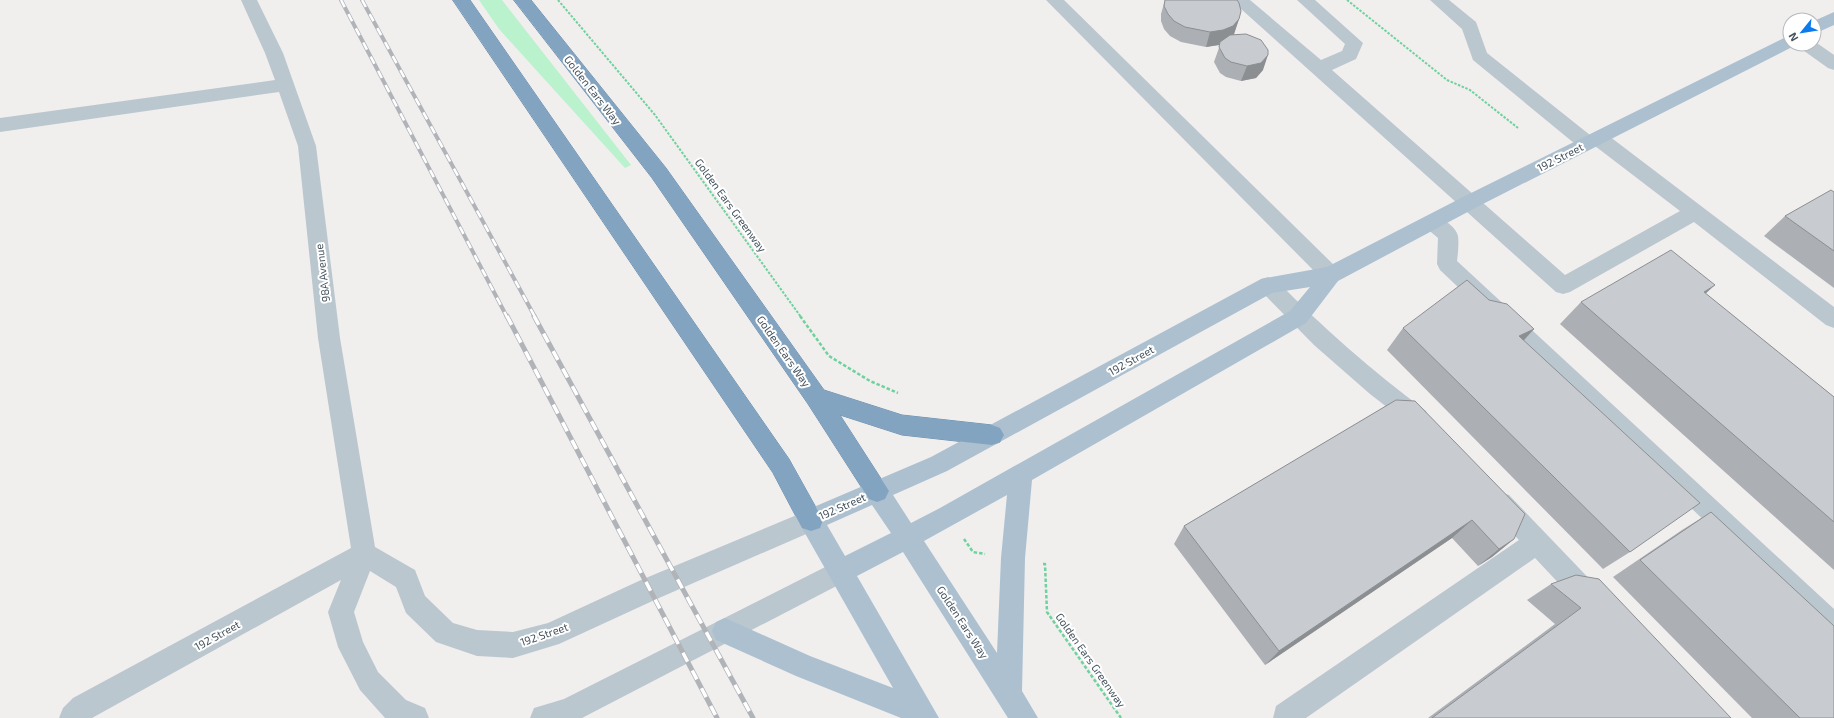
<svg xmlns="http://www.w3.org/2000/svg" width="1834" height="718" viewBox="0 0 1834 718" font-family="'Exo 2',sans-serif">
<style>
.green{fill:#b9f2cc}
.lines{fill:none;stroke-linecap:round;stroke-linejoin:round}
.highway-casing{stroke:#6d8fad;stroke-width:1}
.path-far1{stroke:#6ed29c;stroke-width:2;stroke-dasharray:2.5 1.5;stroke-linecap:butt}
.path{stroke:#6ed29c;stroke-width:2.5;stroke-dasharray:3.5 2;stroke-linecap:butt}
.minor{fill:#bbc7ce;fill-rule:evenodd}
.major{fill:#acc0cf;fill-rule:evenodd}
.highway{fill:#82a4c1;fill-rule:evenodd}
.rail-far1-casing{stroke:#b0b4b9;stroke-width:4}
.rail-casing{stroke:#b0b4b9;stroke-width:5}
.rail-far1{stroke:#fff;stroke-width:2.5;stroke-dasharray:8;stroke-linecap:butt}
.rail{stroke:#fff;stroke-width:3.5;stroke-dasharray:10;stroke-linecap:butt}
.wall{fill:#acafb4}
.shaded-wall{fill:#8c8f92}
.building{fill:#c8ccd1;stroke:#8c8f92}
.labels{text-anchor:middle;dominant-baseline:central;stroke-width:4;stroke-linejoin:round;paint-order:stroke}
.street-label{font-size:11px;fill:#45535d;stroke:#fff}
</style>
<rect width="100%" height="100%" fill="#f1eeee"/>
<polygon class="green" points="479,0 502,0 631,165 625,168 499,29"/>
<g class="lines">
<defs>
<g id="highway">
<polygon points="453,0 470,0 789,459 823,520 820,528 811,531 802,528 773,473"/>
<polygon points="514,0 531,0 666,168 824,390 902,415 992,425 1000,428 1004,435 1000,442 992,445 902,435 840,415 889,491 885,499 877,502 869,499 808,404 652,178"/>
</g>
</defs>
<use href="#highway" class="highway-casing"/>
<g class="path-far1">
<polyline points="558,0 655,115 801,317"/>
<polyline points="1347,0 1447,80 1470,90 1518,128"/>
</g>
<g class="path">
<polyline points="800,316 829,356 870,381 898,393"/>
<polyline points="964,539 973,552 985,554"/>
<polyline points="1043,564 1045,564 1047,612 1121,718"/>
</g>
<g class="minor">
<polygon points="241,0 257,0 283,53 316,146 340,338 375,547 415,570 425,596 453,623 477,630 513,632 548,623 641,580 811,509 820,512 823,520 820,528 659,598 559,644 513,658 477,656 436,642 406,613 396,587 370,571 354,612 363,642 378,672 406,700 425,708 429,718 385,718 360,690 338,647 328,612 341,580 92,718 59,718 63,708 73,698 351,548 318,338 298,146 279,92 0,132 0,118 275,80 265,53"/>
<polygon points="1046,0 1064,0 1338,269 1341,275 1338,281 1331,283 1324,281"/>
<polygon points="1231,0 1250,0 1321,60 1342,51 1345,44 1297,0 1315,0 1363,43 1356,59 1332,70 1565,275 1680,211 1595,146 1587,150 1580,148 1473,60 1462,29 1430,0 1449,0 1476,22 1487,53 1590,135 1598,131 1605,133 1834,307 1834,328 1826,325 1694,222 1570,292 1563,294 1556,292"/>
<polygon points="1814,41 1834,55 1834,70 1828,68 1800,48 1797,44 1814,44"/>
<path d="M1432 214C1440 217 1456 226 1458 236 1459 243 1458 253 1457 261L1834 609V639L1825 635 1440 270 1437 264 1438 238 1425 227 1422 222 1425 217Z"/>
<path d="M1268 277 1275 279C1322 327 1372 371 1426 411L1429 418 1426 425 1418 428 1410 425 1370 394 1314 345 1261 291 1258 285 1261 279Z"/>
<polygon points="1500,492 1509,495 1600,590 1604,599 1600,608 1591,611 1582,608 1535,558 1306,718 1273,718 1276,706 1519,540 1491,511 1488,503 1491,495"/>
<polygon points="841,559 850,563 854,571 850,579 582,718 530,718 534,708 564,699"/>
</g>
<g class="major">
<polygon points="1834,12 1834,25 1814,34 1814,21"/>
<path d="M1790 35V44L1796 45 1477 207 1338 281 1306 323 1032 480 1025 558 1022 691 1038 718H1008L903 552 857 576 939 718H901L796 676 716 640 712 631 716 622 725 618 810 656 893 688 802 528 799 520 802 512 931 457 1261 279 1327 267 1463 197ZM1310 287 1290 311 940 508 911 523 893 495 947 471 1272 293ZM1007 495 1001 558 997 653 924 541ZM872 505 891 533 845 556 827 525Z"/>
</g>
<use href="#highway" class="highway"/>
<defs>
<g id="rail-far1">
<polyline points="341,0 507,317"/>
<polyline points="362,0 535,317"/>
</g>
<g id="rail">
<polyline points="507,316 717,718"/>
<polyline points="534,316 753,718"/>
</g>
</defs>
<use href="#rail-far1" class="rail-far1-casing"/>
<use href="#rail" class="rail-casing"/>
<use href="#rail-far1" class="rail-far1"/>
<use href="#rail" class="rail"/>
</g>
<g class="wall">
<polygon points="1165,0 1239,19 1234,34 1263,70 1256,78 1241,81 1226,77 1220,73 1214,62 1220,45 1206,47 1181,42 1170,36 1164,29 1161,21 1161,14"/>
<polygon points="1834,192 1834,288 1764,236 1785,216"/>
<polygon points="1706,294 1834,397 1834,570 1560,324 1581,302"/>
<polygon points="1489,300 1534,329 1524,340 1630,552 1603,569 1387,350 1403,328"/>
<polygon points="1396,400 1514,539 1492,557 1478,566 1452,538 1265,665 1174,544 1184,526"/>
<polygon points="1711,512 1834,718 1752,718 1613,577 1682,530"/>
<polygon points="1551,584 1731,718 1428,718 1555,624 1527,600"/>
</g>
<g class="shaded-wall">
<polygon points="1239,19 1234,34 1228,41 1218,45 1206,47 1210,32"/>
<polygon points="1268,55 1263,70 1256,78 1241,81 1247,66"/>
<polygon points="1715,285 1690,308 1704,292"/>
<polygon points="1534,329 1514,351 1519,336"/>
<polygon points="1472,520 1452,538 1265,665 1279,651"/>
<polygon points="1514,539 1492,557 1478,566 1499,549"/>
</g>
<g class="building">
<polygon points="1165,0 1237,0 1239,3 1241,11 1239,19 1233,26 1223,30 1210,32 1185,27 1174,21 1168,14 1164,6"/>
<polygon points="1246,34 1261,40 1268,50 1268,55 1261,63 1247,66 1231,62 1225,58 1219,47 1220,42 1230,35"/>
<polygon points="1831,190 1834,192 1834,251 1785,216"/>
<polygon points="1671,250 1715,285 1704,292 1834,397 1834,522 1581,302"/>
<polygon points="1467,280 1489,300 1507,304 1534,329 1519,336 1700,503 1630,552 1403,328"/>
<polygon points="1396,400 1415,401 1525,514 1514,539 1499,549 1472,520 1279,651 1184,526"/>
<polygon points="1711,512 1834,626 1834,718 1800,718 1640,560"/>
<polygon points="1576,575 1599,579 1731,718 1432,718 1581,608 1551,584"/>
</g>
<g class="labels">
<g class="street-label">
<text transform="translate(593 90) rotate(52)">Golden Ears Way</text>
<text transform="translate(1560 157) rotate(-27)">192 Street</text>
<text transform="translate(731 205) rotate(54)">Golden Ears Greenway</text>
<text transform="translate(322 273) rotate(-97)">98A Avenue</text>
<text transform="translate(784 351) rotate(55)">Golden Ears Way</text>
<text transform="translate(1131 360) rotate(-29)">192 Street</text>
<text transform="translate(842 506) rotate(-24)">192 Street</text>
<text transform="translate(963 622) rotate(57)">Golden Ears Way</text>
<text transform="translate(544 634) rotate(-19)">192 Street</text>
<text transform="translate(217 635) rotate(-29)">192 Street</text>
<text transform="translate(1091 660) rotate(55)">Golden Ears Greenway</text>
</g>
</g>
<g transform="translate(1802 32) rotate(240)"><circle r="19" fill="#ffffff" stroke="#b5babe"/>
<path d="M0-3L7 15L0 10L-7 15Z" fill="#0c7bed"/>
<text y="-6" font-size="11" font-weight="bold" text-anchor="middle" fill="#45535d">N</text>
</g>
</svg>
